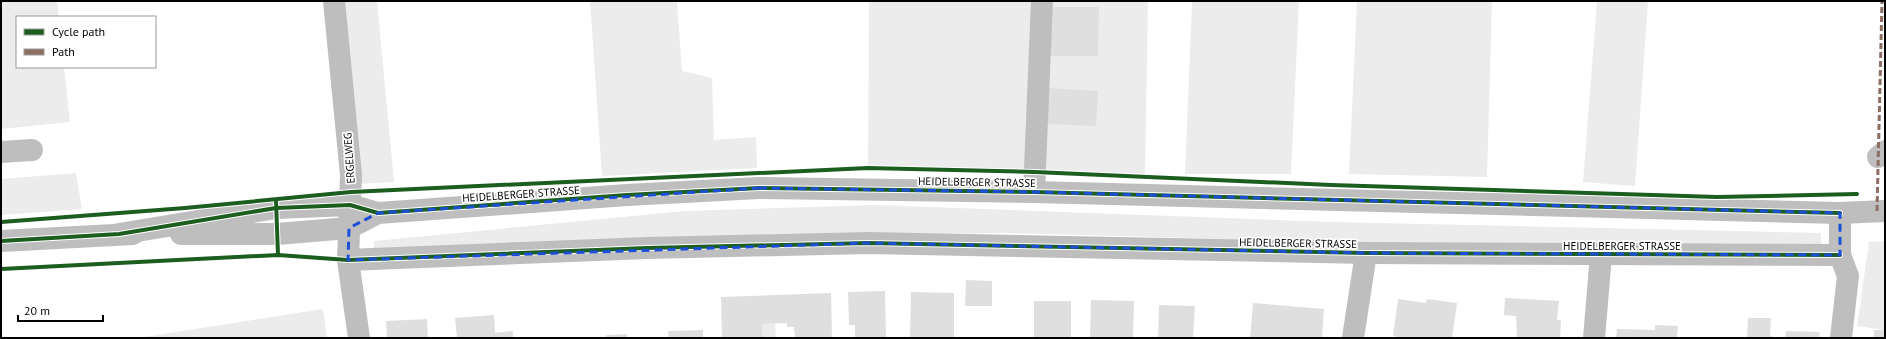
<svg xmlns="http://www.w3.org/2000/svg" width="1886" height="339" viewBox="0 0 1886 339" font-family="'PT Sans',sans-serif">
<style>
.green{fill:#ececec}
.building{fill:#dfdfdf}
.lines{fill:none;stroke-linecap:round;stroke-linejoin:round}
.minor{stroke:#bebebe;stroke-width:22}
.major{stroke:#bebebe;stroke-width:22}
.quiet{stroke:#8d6e63;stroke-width:3;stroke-dasharray:6 3;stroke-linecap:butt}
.cycleway-casing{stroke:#fff;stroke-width:6}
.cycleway{stroke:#1b5e20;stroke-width:4}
.marked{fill:none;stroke:#1d4ed8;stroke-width:3;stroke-dasharray:8 5;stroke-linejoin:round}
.labels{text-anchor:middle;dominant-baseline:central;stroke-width:3.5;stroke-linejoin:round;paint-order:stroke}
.street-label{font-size:11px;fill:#000;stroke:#fff}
</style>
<rect width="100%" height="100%" fill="#fff"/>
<g class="green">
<polygon points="1,1 57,1 59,17 17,17 17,67 64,67 70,122 1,129"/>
<polygon points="341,1 377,1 394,182 358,184"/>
<polygon points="590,1 677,1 682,71 712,78 714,140 756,137 757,168 602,176"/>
<polygon points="869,1 1148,1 1145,174 991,169 868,168"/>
<polygon points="1192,1 1299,1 1291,174 1185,174"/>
<polygon points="1357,1 1492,1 1487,177 1349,174"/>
<polygon points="1597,1 1648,1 1635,186 1583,182"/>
<polygon points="76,173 82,209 1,215 1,179"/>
<polygon points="876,205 1332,222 1821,233 1821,247 1366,243 1011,233 655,237 374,251 374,241 685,211"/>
<polygon points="1885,241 1885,330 1857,326 1869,242"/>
<polygon points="323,309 327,338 137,338"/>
<polygon points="775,323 776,338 763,338 762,324"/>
</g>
<g class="building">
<polygon points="1046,7 1099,7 1098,56 1046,56"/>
<polygon points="1049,88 1098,91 1096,126 1047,124"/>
<polygon points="966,280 992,281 992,306 965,306"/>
<polygon points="885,291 886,338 855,338 855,325 849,325 848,292"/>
<polygon points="911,292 954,293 954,338 910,338"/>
<polygon points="831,293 832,338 795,338 794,327 787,327 787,323 762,324 763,338 722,338 721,297"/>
<polygon points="1505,298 1559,301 1557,320 1561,320 1560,338 1517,338 1516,316 1504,315"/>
<polygon points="1398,299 1426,303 1427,299 1457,303 1452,338 1404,338 1393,336"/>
<polygon points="1091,300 1134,301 1133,338 1090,338"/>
<rect x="1034" y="301" width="37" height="37"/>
<polygon points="1253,303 1324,309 1322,338 1250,338"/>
<polygon points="1159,305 1195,306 1193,338 1158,338"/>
<polygon points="494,315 495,333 513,331 513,338 457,338 455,318"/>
<polygon points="1748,318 1771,318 1770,336 1777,338 1747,338"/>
<polygon points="427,319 428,338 387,338 386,321"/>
<polygon points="1655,325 1678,326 1677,338 1616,338 1617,329 1655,330"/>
<polygon points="703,330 703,338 669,338 668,331"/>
<rect x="1874" y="330" width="11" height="8"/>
<polygon points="1786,331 1820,332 1819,338 1785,338"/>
<polygon points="627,334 627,338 606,338 606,335"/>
</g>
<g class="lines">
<g class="minor">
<polyline points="334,1 351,175 348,260 359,338"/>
<polyline points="1,152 32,150"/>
<polyline points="1878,157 1885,151"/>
<polyline points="1034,192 1042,1"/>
<polyline points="1840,213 1840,255 1848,276 1841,338"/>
<polyline points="348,260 647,248 868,243 1366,253 1840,255"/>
<polyline points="1353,338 1366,253"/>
<polyline points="1594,338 1601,255"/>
</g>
<g class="major">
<polyline points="119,234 276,208 350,205 378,213 627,195 759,188 1034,192 1840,213 1885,211"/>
<polyline points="181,234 277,234 349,228 378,213"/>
<polyline points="1,241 133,234"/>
</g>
<polyline class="quiet" points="1877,211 1882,1"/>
<defs>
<g id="cycleway">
<polyline points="276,201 278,255"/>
<polyline points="1,222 185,208 351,192 868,168 1035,172 1331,185 1717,197 1857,194"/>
<polyline points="1,241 119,234 276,208 350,205 378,213 627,195 759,188 1034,192 1840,213"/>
<polyline points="1,269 278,255 348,260 647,248 868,243 1366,253 1840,255"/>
</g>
</defs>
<use href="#cycleway" class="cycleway-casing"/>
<use href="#cycleway" class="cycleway"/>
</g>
<path class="marked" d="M759 188 1034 192 1840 213V255L1366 253 868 243 348 260 349 228 378 213Z"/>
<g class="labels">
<g class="street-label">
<text transform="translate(349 158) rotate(-94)">ERGELWEG</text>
<text transform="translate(977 182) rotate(1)">HEIDELBERGER STRASSE</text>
<text transform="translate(521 194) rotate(-4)">HEIDELBERGER STRASSE</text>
<text transform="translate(1298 243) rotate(1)">HEIDELBERGER STRASSE</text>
<text x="1622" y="246">HEIDELBERGER STRASSE</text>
</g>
</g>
<rect width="1886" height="339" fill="none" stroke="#000000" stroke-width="4"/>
<rect x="16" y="16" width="140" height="52" fill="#ffffff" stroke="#999999"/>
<rect x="24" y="29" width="20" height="6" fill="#1b5e20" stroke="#999999"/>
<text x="52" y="36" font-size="12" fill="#000000">Cycle path</text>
<rect x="24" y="49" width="20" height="6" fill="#8d6e63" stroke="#999999"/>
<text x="52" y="56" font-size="12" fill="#000000">Path</text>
<path d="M18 315v6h85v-6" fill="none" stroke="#000000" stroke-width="2"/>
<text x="24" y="315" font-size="12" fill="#000000" stroke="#ffffff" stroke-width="3" paint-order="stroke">20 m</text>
</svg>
